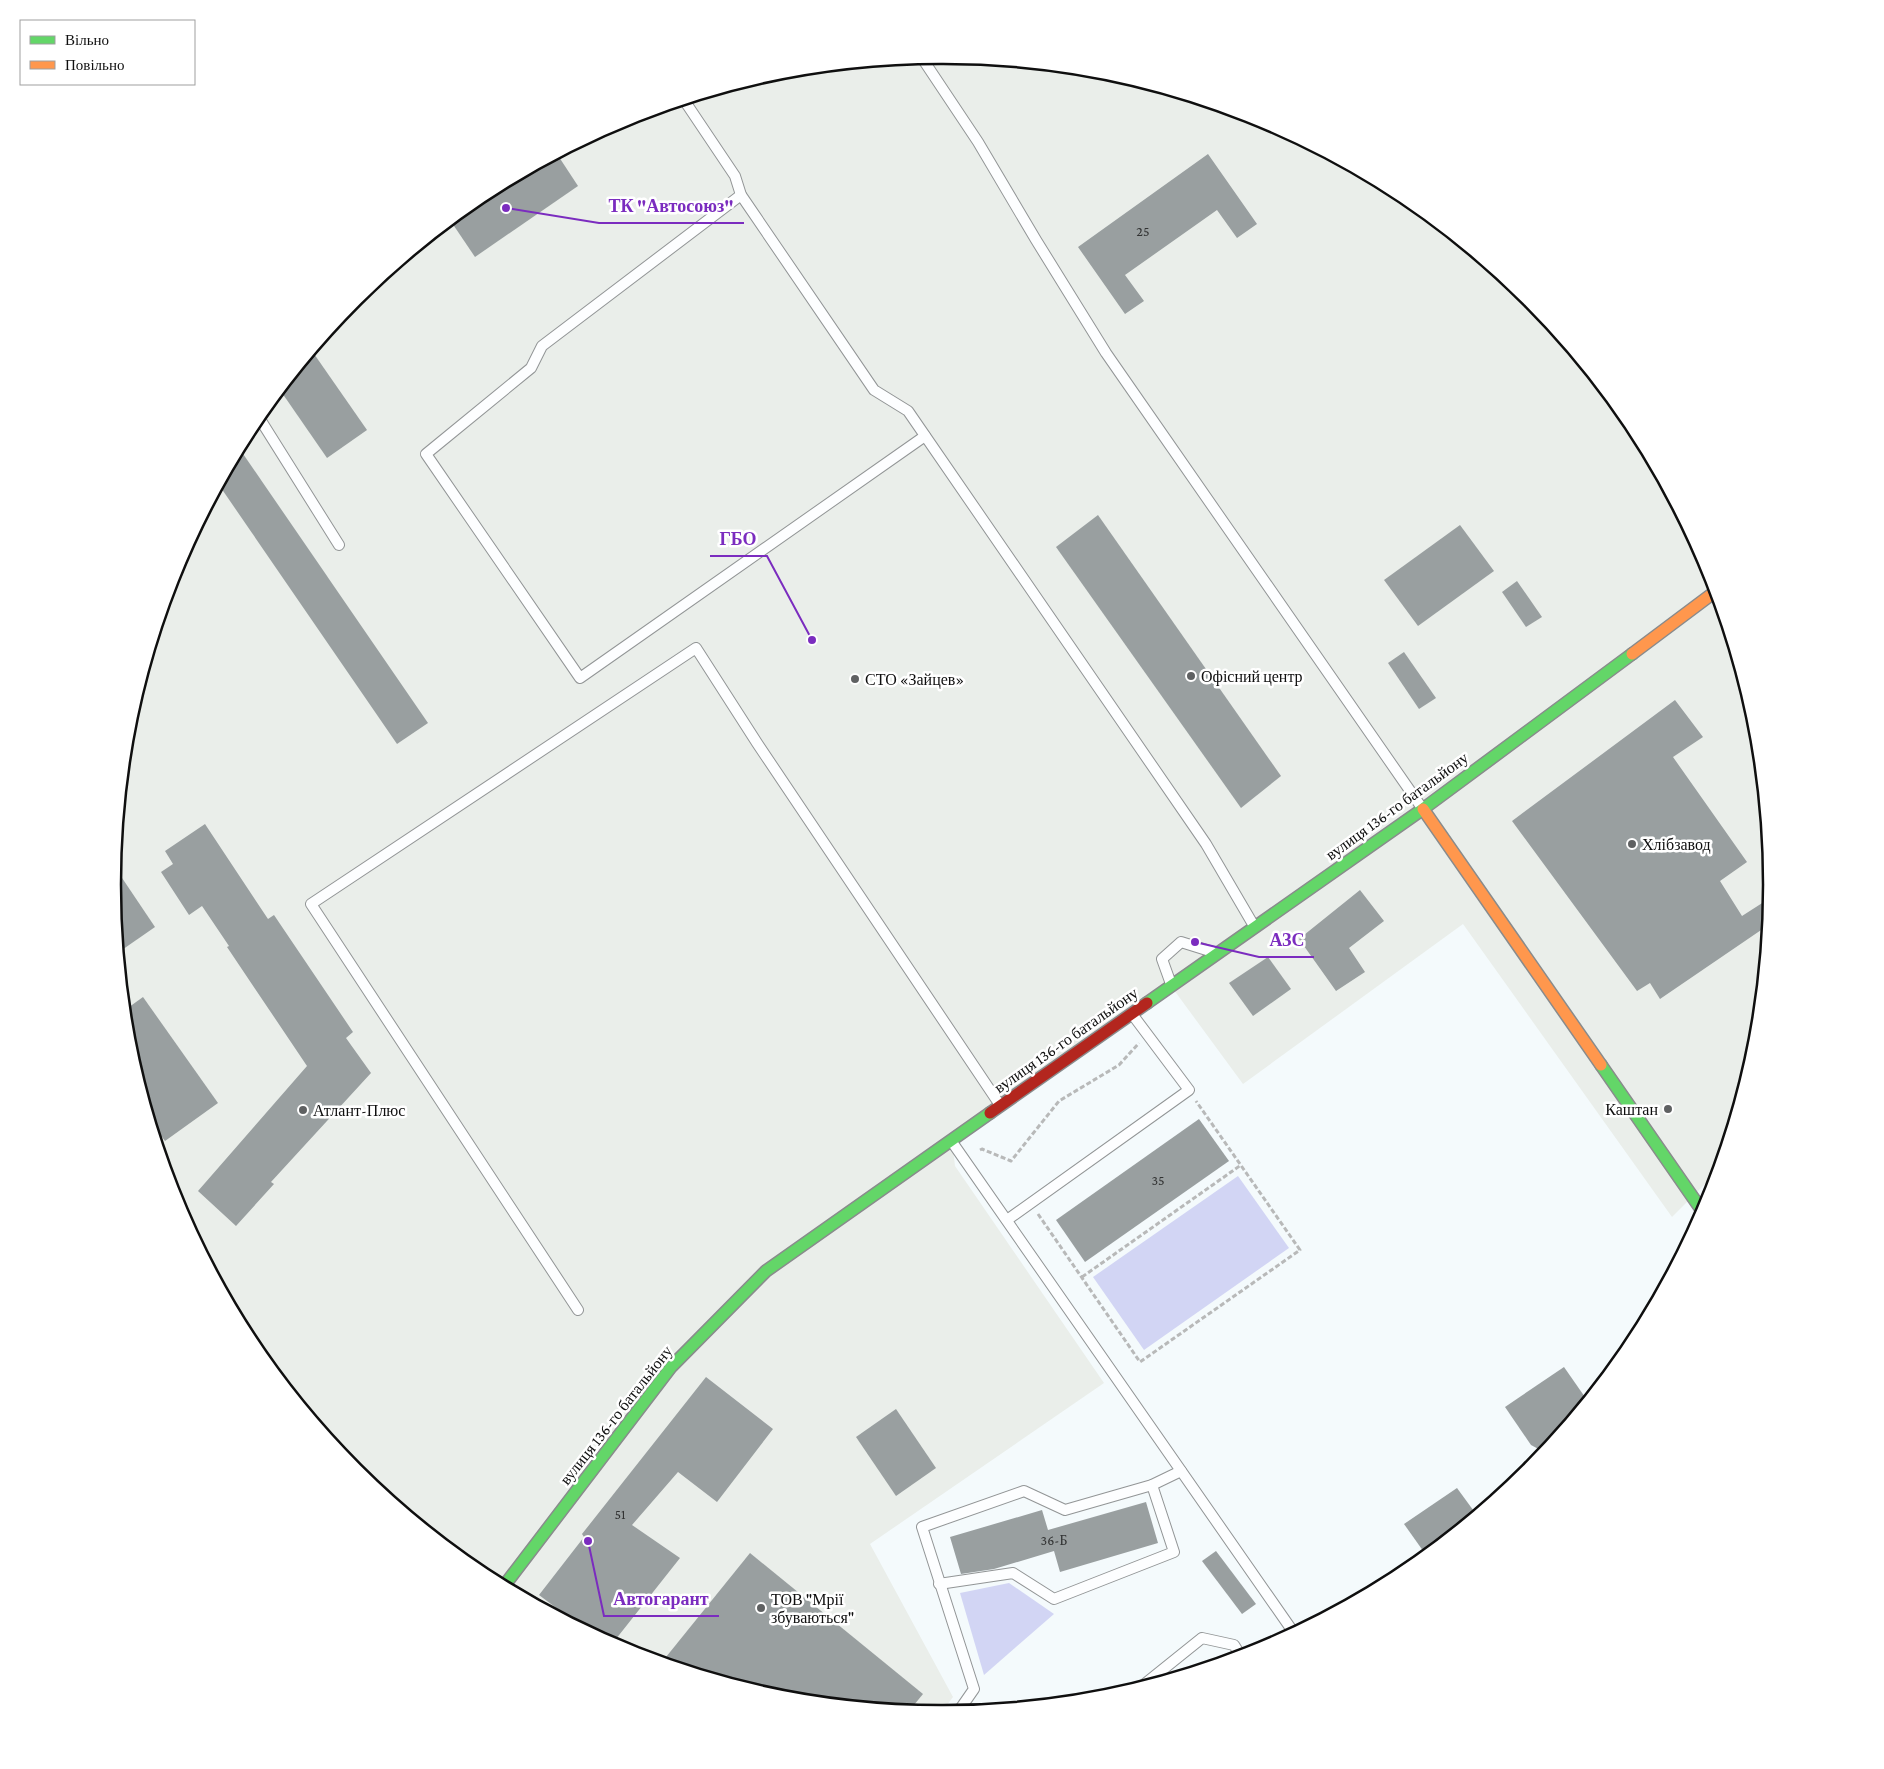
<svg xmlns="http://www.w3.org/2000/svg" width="1884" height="1769" viewBox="0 0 1884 1769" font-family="'Crimson Pro',serif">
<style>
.industrial{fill:#eaeeea}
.green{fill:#d2d5f4}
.building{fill:#999fa0}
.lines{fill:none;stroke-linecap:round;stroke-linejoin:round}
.lane-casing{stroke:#929596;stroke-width:12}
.fast-casing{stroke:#898b8c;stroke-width:14}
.slow-casing{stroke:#898b8c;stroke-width:14}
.jam-casing{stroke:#898b8c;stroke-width:14}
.path{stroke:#b8b9b9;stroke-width:3;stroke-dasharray:5 2.5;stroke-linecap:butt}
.lane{stroke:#fdfeff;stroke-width:10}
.fast{stroke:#63d668;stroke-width:11}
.slow{stroke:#ff974d;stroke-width:11}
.jam{stroke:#b3261e;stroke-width:11}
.poi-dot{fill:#5f6162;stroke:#fff;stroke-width:2}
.labels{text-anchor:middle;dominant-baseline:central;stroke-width:5;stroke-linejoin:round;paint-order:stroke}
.number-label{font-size:14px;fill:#323333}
.poi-label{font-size:16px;fill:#0f0f0f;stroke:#fff;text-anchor:start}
.street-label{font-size:16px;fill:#0f0f0f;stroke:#fff}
.rim{fill:none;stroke:#0f0f0f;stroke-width:2.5}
.leader{fill:none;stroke:#7b2cbf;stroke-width:2}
.callout-dot{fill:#7b2cbf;stroke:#fff;stroke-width:2}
.callout-label{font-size:18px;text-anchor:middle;font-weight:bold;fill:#7b2cbf;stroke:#fff;stroke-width:5;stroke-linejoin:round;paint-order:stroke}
</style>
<rect width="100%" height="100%" fill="#f4fafc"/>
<polygon class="industrial" points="942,55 1104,71 1260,118 1403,195 1529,298 1632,424 1708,567 1756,723 1771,885 1756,1047 1717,1172 1672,1217 1463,924 1243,1084 1171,986 952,1141 955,1166 1104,1383 870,1544 953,1697 940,1714 780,1698 624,1651 481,1574 355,1471 252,1345 176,1202 128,1046 113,884 128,722 176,567 252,423 356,298 481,195 625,118 780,71"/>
<g class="green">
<polygon points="1238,1176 1289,1248 1144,1350 1093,1277"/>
<polygon points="1009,1583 1054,1614 984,1675 960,1593"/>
</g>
<g class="building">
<polygon points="557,154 578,186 475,257 450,220 481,195"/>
<polygon points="1208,154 1257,224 1237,238 1217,210 1125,275 1144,301 1125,314 1078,247"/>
<polygon points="312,351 367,430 327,458 280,390"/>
<polygon points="239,448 428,723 397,744 219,485"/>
<polygon points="1098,515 1281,776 1241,808 1056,547"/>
<polygon points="1460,525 1494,571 1418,626 1384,580"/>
<polygon points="1517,581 1542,617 1526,627 1502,592"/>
<polygon points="1404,652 1436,698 1419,709 1388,663"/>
<polygon points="1675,700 1703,737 1673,757 1747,862 1720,881 1742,916 1770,898 1767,926 1660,999 1650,983 1637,991 1512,821"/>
<polygon points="205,824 268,919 274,915 353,1032 346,1038 371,1073 271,1182 274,1184 236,1226 198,1191 307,1066 227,947 229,946 202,906 189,915 161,872 173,864 165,851"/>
<polygon points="114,866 155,927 119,952 112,884"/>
<polygon points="1360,890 1384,921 1349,948 1365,972 1336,991 1299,939"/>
<polygon points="1268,957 1291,989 1253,1016 1229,983"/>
<polygon points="143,997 218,1103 165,1141 151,1122 128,1046 125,1010"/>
<polygon points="1199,1119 1229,1161 1085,1262 1056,1220"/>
<polygon points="1564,1367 1587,1400 1544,1452 1531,1445 1505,1407"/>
<polygon points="706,1377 773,1429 717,1502 678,1472 632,1525 680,1558 612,1644 587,1631 539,1595 584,1537 582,1534"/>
<polygon points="896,1409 936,1468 896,1496 856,1437"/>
<polygon points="1457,1488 1476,1514 1426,1555 1404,1524"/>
<polygon points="1146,1502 1158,1543 1060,1572 1054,1551 994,1569 961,1574 950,1537 1042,1510 1048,1530"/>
<polygon points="1216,1551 1256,1604 1242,1614 1202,1561"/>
<polygon points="750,1553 923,1694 909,1711 780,1698 662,1662"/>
</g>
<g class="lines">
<defs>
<g id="lane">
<polyline points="919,57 924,61 978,142 1036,240 1106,353 1422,808"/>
<polyline points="684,100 735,176 741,195 874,390 908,411 1206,844 1254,926"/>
<polyline points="741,195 542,346 531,368 426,454 580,678 925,436"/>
<polyline points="258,416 339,545"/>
<polyline points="1171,984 1162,959 1181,942 1213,952"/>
<polyline points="952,1142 1294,1633"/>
<polyline points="1007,1220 1189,1090 1132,1014"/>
<polyline points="578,1310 311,904 696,648 757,743 1000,1105"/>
<polyline points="939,1584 1013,1573 1054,1599 1174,1552 1152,1485"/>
<polyline points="1141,1687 1202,1638 1234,1645 1241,1656"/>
<polyline points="958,1712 974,1689 922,1527 1024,1491 1065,1510 1152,1485 1181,1471"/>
</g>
<g id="fast">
<polyline points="1147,1003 1423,809 1632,654"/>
<polyline points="1601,1065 1703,1212"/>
<polyline points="504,1586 671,1367 766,1271 990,1113"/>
</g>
<g id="slow">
<polyline points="1632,654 1716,591"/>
<polyline points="1423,809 1601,1065"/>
</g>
<polyline id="jam" points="990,1113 1147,1003"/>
</defs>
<use href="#lane" class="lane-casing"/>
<use href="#fast" class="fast-casing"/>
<use href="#slow" class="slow-casing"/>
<use href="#jam" class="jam-casing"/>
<g class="path">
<polyline points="980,1150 982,1149 1011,1161 1059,1101 1119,1065 1139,1043"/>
<polyline points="1038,1214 1140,1362 1300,1250 1196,1101"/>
<polyline points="1082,1277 1241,1165"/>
</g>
<use href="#lane" class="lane"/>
<use href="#fast" class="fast"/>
<use href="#slow" class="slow"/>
<use href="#jam" class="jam"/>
</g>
<g class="poi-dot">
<circle cx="1191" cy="676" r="5"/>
<circle cx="855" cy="679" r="5"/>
<circle cx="1632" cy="844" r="5"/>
<circle cx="1668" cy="1109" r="5"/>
<circle cx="303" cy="1110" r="5"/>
<circle cx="761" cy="1608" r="5"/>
</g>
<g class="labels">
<g class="number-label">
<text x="1143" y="231">25</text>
<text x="1158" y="1180">35</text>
<text x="620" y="1514">51</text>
<text x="1054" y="1540">36-Б</text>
</g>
<g class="poi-label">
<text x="1201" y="676">Офісний центр</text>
<text x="865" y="679">СТО «Зайцев»</text>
<text x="1642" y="844">Хлібзавод</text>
<text x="1658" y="1109" text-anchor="end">Каштан</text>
<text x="313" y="1110">Атлант-Плюс</text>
<text x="771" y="1599">ТОВ "Мрії<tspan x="771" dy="18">збуваються"</tspan></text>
</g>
<g class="street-label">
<text transform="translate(1397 806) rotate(-36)">вулиця 136-го батальйону</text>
<text transform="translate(1066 1040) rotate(-35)">вулиця 136-го батальйону</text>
<text transform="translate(616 1415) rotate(-52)">вулиця 136-го батальйону</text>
</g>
</g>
<path d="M0 0H1884V1769H0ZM941 64H943A820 820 0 0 1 1763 884V885A820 820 0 0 1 943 1705H941A820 820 0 0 1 121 885V884A820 820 0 0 1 941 64Z" fill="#fff" fill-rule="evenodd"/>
<path class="rim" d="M941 64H943A820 820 0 0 1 1763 884V885A820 820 0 0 1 943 1705H941A820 820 0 0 1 121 885V884A820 820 0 0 1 941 64Z"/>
<path class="leader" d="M506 208L599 223H744M812 640L767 556H710M1195 942L1259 957H1314M588 1541L604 1616H719"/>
<g class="callout-dot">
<circle cx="506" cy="208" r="5"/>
<circle cx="812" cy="640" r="5"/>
<circle cx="1195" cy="942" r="5"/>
<circle cx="588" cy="1541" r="5"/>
</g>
<g class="callout-label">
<text x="671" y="212">ТК "Автосоюз"</text>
<text x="738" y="545">ГБО</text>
<text x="1287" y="946">АЗС</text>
<text x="661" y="1605">Автогарант</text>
</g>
<rect x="20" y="20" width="175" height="65" fill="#ffffff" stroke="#9f9f9f"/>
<rect x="30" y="36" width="25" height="8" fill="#63d668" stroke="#9f9f9f"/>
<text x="65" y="45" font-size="15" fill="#0f0f0f">Вільно</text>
<rect x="30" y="61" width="25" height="8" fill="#ff974d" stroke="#9f9f9f"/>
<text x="65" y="70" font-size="15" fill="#0f0f0f">Повільно</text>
</svg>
